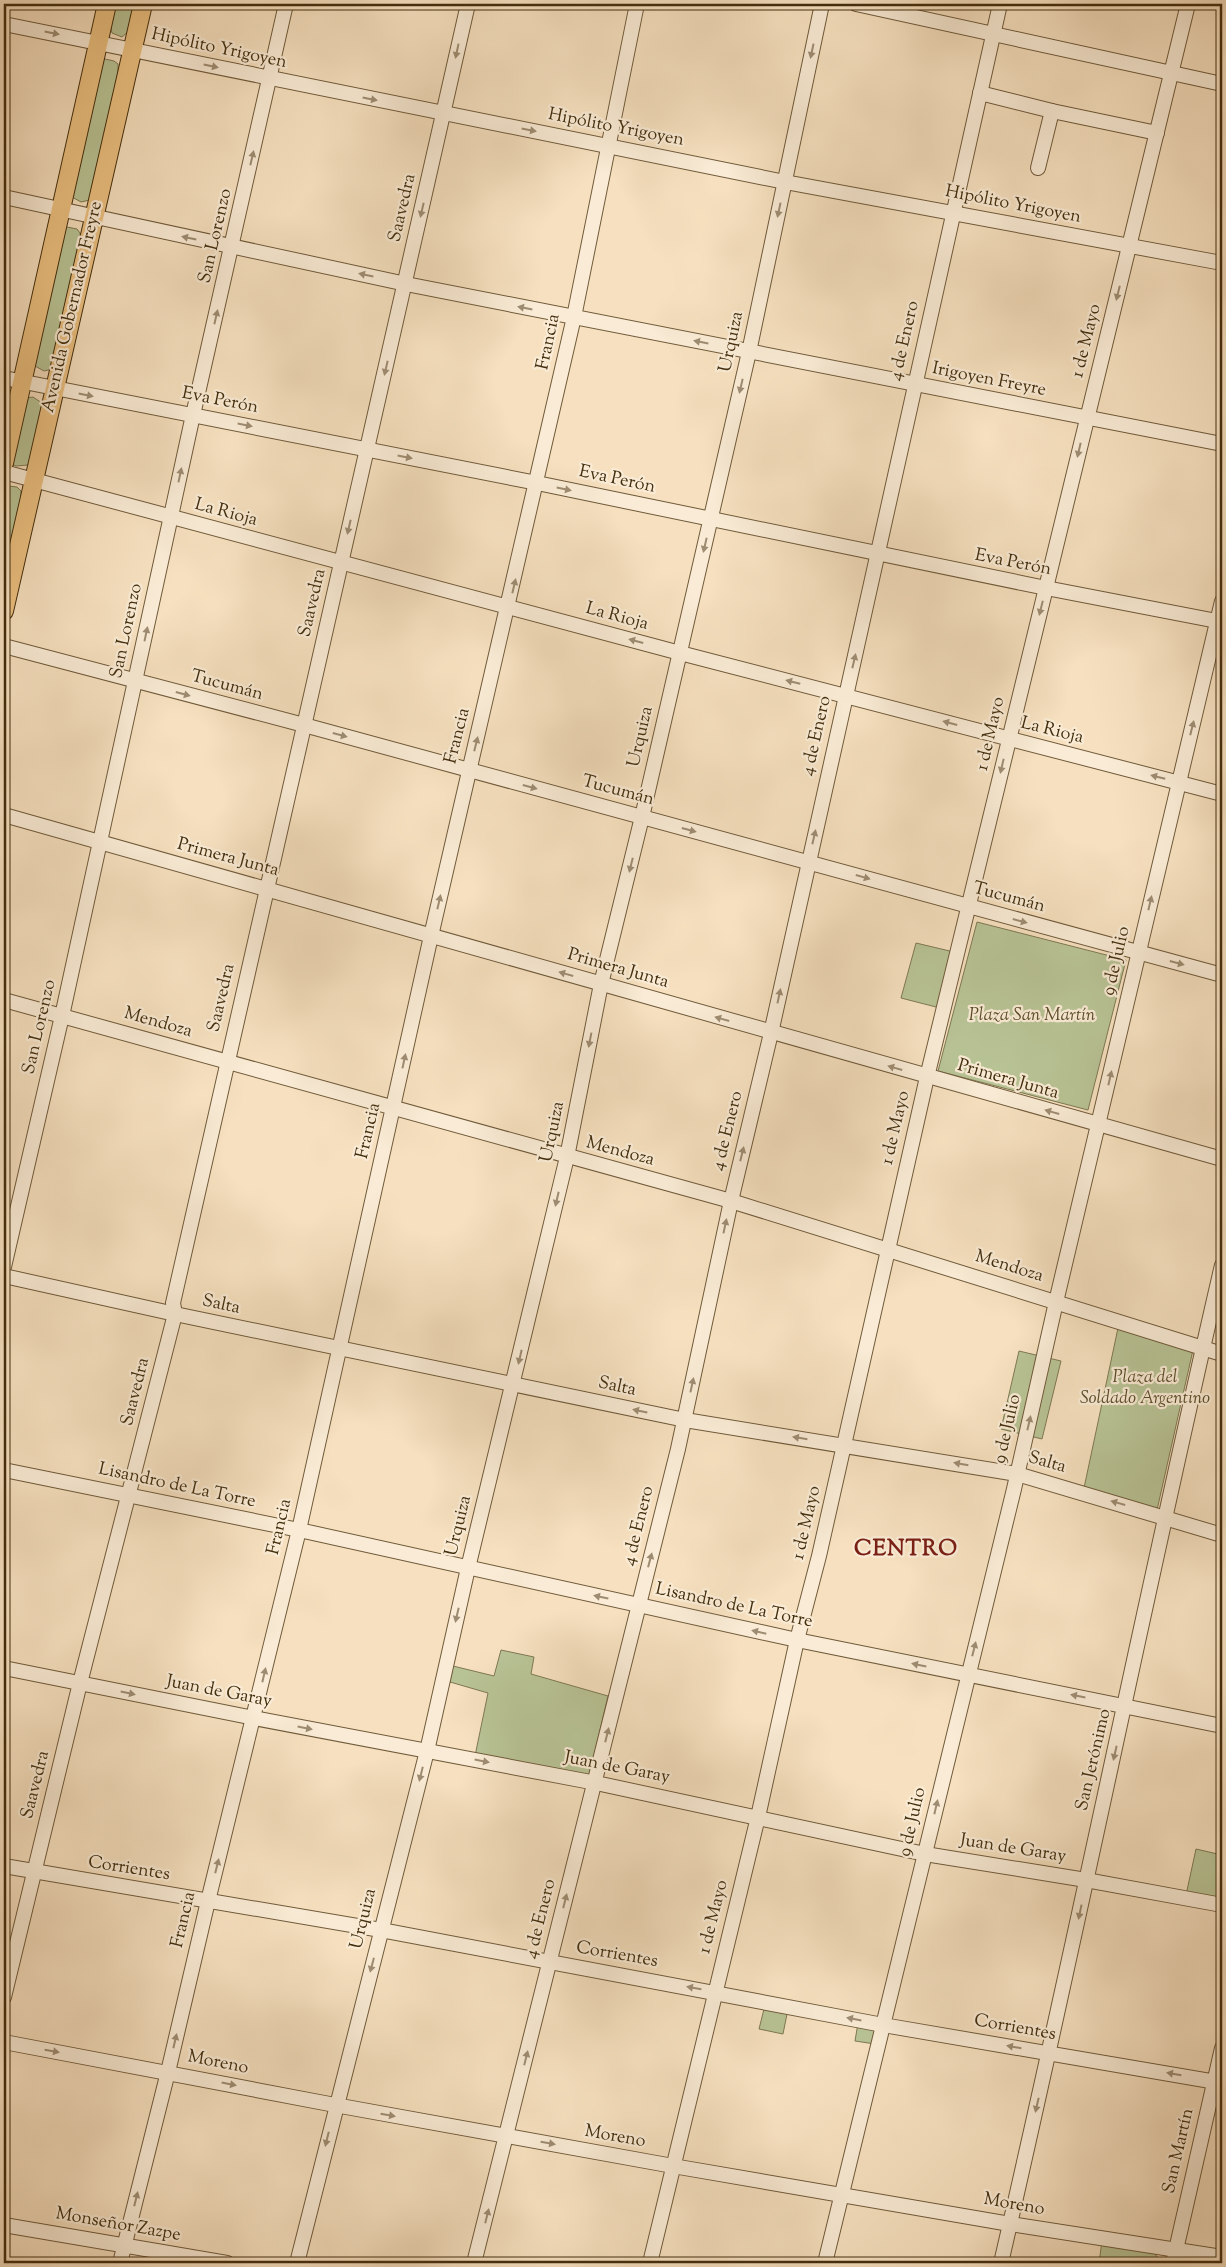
<svg xmlns="http://www.w3.org/2000/svg" width="1226" height="2267" viewBox="0 0 1226 2267" font-family="'Sorts Mill Goudy',serif">
<style>
.green{fill:#b8c395;stroke:#7e7852}
.lines{fill:none;stroke-linecap:round;stroke-linejoin:round}
.minor-casing{stroke:#705a3a;stroke-width:16}
.major-casing{stroke:#432e0e;stroke-width:20}
.minor{stroke:#f9ebd5;stroke-width:14}
.major{stroke:#ebc080;stroke-width:18}
.oneway{fill:#9e8c72}
.labels{text-anchor:middle;dominant-baseline:central;stroke-width:4.5;stroke-linejoin:round;paint-order:stroke}
.street-label{font-size:18px;fill:#432e0e;stroke:#f9ebd5}
.park-label{font-size:18px;font-style:italic;fill:#5a4c29;stroke:#f9ebd5}
.district-label{font-size:22px;font-weight:bold;letter-spacing:1px;fill:#7a1f14;stroke:#f9ebd5}
</style>
<rect width="100%" height="100%" fill="#f6e0bf"/>
<filter id="stains"><feTurbulence type="fractalNoise" baseFrequency=".004" numOctaves="4"/><feColorMatrix values="0 0 0 0 .2 0 0 0 0 .09 0 0 0 0 .02 0 0 0 .5 -.17"/></filter>
<radialGradient id="worn" r=".72"><stop offset=".6" stop-color="#630" stop-opacity="0"/><stop offset="1" stop-color="#630" stop-opacity=".3"/></radialGradient>
<g class="green">
<polygon points="114,4 136,4 130,30 122,37 112,33 111,29"/>
<polygon points="105,59 114,61 118,64 118,73 90,200 81,202 72,197 100,62"/>
<polygon points="67,227 77,229 80,233 81,241 53,369 44,371 35,366 62,231"/>
<polygon points="33,397 42,403 42,410 31,460 28,465 16,466 11,464 26,398"/>
<polygon points="8,486 17,487 21,491 21,500 4,580 4,488"/>
<polygon points="977,922 1126,960 1088,1110 938,1071"/>
<polygon points="916,943 954,952 940,1008 901,998"/>
<polygon points="1118,1328 1193,1350 1157,1510 1084,1488"/>
<polygon points="1019,1351 1061,1361 1042,1439 1001,1429"/>
<polygon points="501,1650 534,1657 531,1674 608,1696 589,1777 475,1756 488,1693 450,1682 453,1666 494,1676"/>
<polygon points="1196,1849 1222,1855 1222,1903 1186,1895"/>
<polygon points="765,2005 788,2009 783,2034 759,2029"/>
<polygon points="858,2023 880,2027 875,2044 855,2041"/>
<polygon points="1102,2241 1151,2248 1160,2261 1160,2263 1099,2263"/>
</g>
<g class="lines">
<defs>
<g id="minor">
<polyline points="856,4 1222,84"/>
<polyline points="4,24 785,182 1222,263"/>
<polyline points="980,93 1052,111 1157,133"/>
<polyline points="1038,168 1052,111"/>
<polyline points="4,197 406,284 1222,444"/>
<polyline points="4,378 537,483 1046,588 1222,622"/>
<polyline points="4,472 680,653 1222,794"/>
<polyline points="4,646 304,725 1222,975"/>
<polyline points="4,815 1222,1159"/>
<polyline points="4,1000 731,1201 1222,1354"/>
<polyline points="4,1267 62,1016 193,415 286,4"/>
<polyline points="4,1276 175,1314 685,1420 1017,1474 1222,1535"/>
<polyline points="4,1470 299,1530 797,1640 1222,1726"/>
<polyline points="4,1668 254,1718 596,1783 925,1854 1086,1880 1222,1905"/>
<polyline points="4,1866 381,1930 883,2025 1222,2083"/>
<polyline points="4,1997 80,1683 175,1314 173,1303 468,4"/>
<polyline points="4,2042 335,2105 673,2166 1010,2224 1222,2257"/>
<polyline points="4,2225 227,2263"/>
<polyline points="120,2263 168,2072 208,1901 299,1530 431,936 574,317 637,4"/>
<polyline points="297,2263 427,1751 468,1568 567,1157 601,984 642,817 749,352 822,4"/>
<polyline points="474,2263 678,1449 731,1201 771,1033 1000,4"/>
<polyline points="650,2263 758,1817 797,1640 819,1556 927,1077 1188,4"/>
<polyline points="825,2263 1014,1489 1056,1302 1222,601"/>
<path d="M1001 2263C1078 1931 1145 1597 1222 1265"/>
<polyline points="1173,2263 1222,2048"/>
</g>
<g id="major">
<polyline points="4,463 107,4"/>
<polyline points="4,611 143,4"/>
</g>
</defs>
<use href="#minor" class="minor-casing"/>
<use href="#major" class="major-casing"/>
<use href="#minor" class="minor"/>
<use href="#major" class="major"/>
</g>
<defs><path id="oneway-solid" d="M-6-.8H1V-3.2L6.5 0L1 3.2V.8H-6Z" transform="scale(1.25)"/></defs>
<g class="oneway">
<use href="#oneway-solid" transform="translate(52 33) rotate(11)"/>
<use href="#oneway-solid" transform="translate(457 51) rotate(102)"/>
<use href="#oneway-solid" transform="translate(812 51) rotate(102)"/>
<use href="#oneway-solid" transform="translate(211 66) rotate(12)"/>
<use href="#oneway-solid" transform="translate(370 99) rotate(11)"/>
<use href="#oneway-solid" transform="translate(529 130) rotate(11)"/>
<use href="#oneway-solid" transform="translate(252 158) rotate(-77)"/>
<use href="#oneway-solid" transform="translate(422 210) rotate(103)"/>
<use href="#oneway-solid" transform="translate(779 210) rotate(102)"/>
<use href="#oneway-solid" transform="translate(189 238) rotate(-168)"/>
<use href="#oneway-solid" transform="translate(366 275) rotate(-168)"/>
<use href="#oneway-solid" transform="translate(1118 293) rotate(104)"/>
<use href="#oneway-solid" transform="translate(525 308) rotate(-169)"/>
<use href="#oneway-solid" transform="translate(216 317) rotate(-77)"/>
<use href="#oneway-solid" transform="translate(701 342) rotate(-169)"/>
<use href="#oneway-solid" transform="translate(386 368) rotate(103)"/>
<use href="#oneway-solid" transform="translate(741 386) rotate(103)"/>
<use href="#oneway-solid" transform="translate(86 395) rotate(11)"/>
<use href="#oneway-solid" transform="translate(245 425) rotate(11)"/>
<use href="#oneway-solid" transform="translate(1079 450) rotate(103)"/>
<use href="#oneway-solid" transform="translate(405 457) rotate(11)"/>
<use href="#oneway-solid" transform="translate(180 475) rotate(-78)"/>
<use href="#oneway-solid" transform="translate(564 489) rotate(12)"/>
<use href="#oneway-solid" transform="translate(349 527) rotate(103)"/>
<use href="#oneway-solid" transform="translate(705 545) rotate(103)"/>
<use href="#oneway-solid" transform="translate(514 586) rotate(-77)"/>
<use href="#oneway-solid" transform="translate(1041 608) rotate(104)"/>
<use href="#oneway-solid" transform="translate(146 634) rotate(-78)"/>
<use href="#oneway-solid" transform="translate(636 641) rotate(-165)"/>
<use href="#oneway-solid" transform="translate(854 661) rotate(-77)"/>
<use href="#oneway-solid" transform="translate(793 682) rotate(-166)"/>
<use href="#oneway-solid" transform="translate(183 694) rotate(15)"/>
<use href="#oneway-solid" transform="translate(950 723) rotate(-165)"/>
<use href="#oneway-solid" transform="translate(1192 728) rotate(-76)"/>
<use href="#oneway-solid" transform="translate(340 735) rotate(15)"/>
<use href="#oneway-solid" transform="translate(476 744) rotate(-76)"/>
<use href="#oneway-solid" transform="translate(1002 766) rotate(103)"/>
<use href="#oneway-solid" transform="translate(1158 777) rotate(-166)"/>
<use href="#oneway-solid" transform="translate(530 787) rotate(15)"/>
<use href="#oneway-solid" transform="translate(689 830) rotate(15)"/>
<use href="#oneway-solid" transform="translate(814 837) rotate(-77)"/>
<use href="#oneway-solid" transform="translate(631 865) rotate(104)"/>
<use href="#oneway-solid" transform="translate(863 877) rotate(16)"/>
<use href="#oneway-solid" transform="translate(439 902) rotate(-77)"/>
<use href="#oneway-solid" transform="translate(1150 903) rotate(-77)"/>
<use href="#oneway-solid" transform="translate(1020 921) rotate(15)"/>
<use href="#oneway-solid" transform="translate(1177 963) rotate(15)"/>
<use href="#oneway-solid" transform="translate(566 974) rotate(-164)"/>
<use href="#oneway-solid" transform="translate(779 996) rotate(-78)"/>
<use href="#oneway-solid" transform="translate(722 1019) rotate(-164)"/>
<use href="#oneway-solid" transform="translate(590 1040) rotate(101)"/>
<use href="#oneway-solid" transform="translate(404 1061) rotate(-78)"/>
<use href="#oneway-solid" transform="translate(895 1068) rotate(-164)"/>
<use href="#oneway-solid" transform="translate(1110 1078) rotate(-77)"/>
<use href="#oneway-solid" transform="translate(1052 1112) rotate(-164)"/>
<use href="#oneway-solid" transform="translate(742 1154) rotate(-76)"/>
<use href="#oneway-solid" transform="translate(557 1199) rotate(103)"/>
<use href="#oneway-solid" transform="translate(725 1226) rotate(-78)"/>
<use href="#oneway-solid" transform="translate(520 1357) rotate(103)"/>
<use href="#oneway-solid" transform="translate(692 1385) rotate(-78)"/>
<use href="#oneway-solid" transform="translate(640 1411) rotate(-168)"/>
<use href="#oneway-solid" transform="translate(1029 1423) rotate(-77)"/>
<use href="#oneway-solid" transform="translate(800 1438) rotate(-171)"/>
<use href="#oneway-solid" transform="translate(961 1464) rotate(-170)"/>
<use href="#oneway-solid" transform="translate(1118 1503) rotate(-164)"/>
<use href="#oneway-solid" transform="translate(650 1560) rotate(-75)"/>
<use href="#oneway-solid" transform="translate(601 1597) rotate(-168)"/>
<use href="#oneway-solid" transform="translate(457 1615) rotate(103)"/>
<use href="#oneway-solid" transform="translate(759 1632) rotate(-167)"/>
<use href="#oneway-solid" transform="translate(974 1649) rotate(-76)"/>
<use href="#oneway-solid" transform="translate(919 1665) rotate(-168)"/>
<use href="#oneway-solid" transform="translate(264 1675) rotate(-77)"/>
<use href="#oneway-solid" transform="translate(128 1693) rotate(12)"/>
<use href="#oneway-solid" transform="translate(1078 1696) rotate(-169)"/>
<use href="#oneway-solid" transform="translate(305 1728) rotate(11)"/>
<use href="#oneway-solid" transform="translate(607 1735) rotate(-76)"/>
<use href="#oneway-solid" transform="translate(1115 1753) rotate(103)"/>
<use href="#oneway-solid" transform="translate(482 1761) rotate(11)"/>
<use href="#oneway-solid" transform="translate(421 1774) rotate(104)"/>
<use href="#oneway-solid" transform="translate(936 1807) rotate(-77)"/>
<use href="#oneway-solid" transform="translate(217 1866) rotate(-76)"/>
<use href="#oneway-solid" transform="translate(565 1901) rotate(-76)"/>
<use href="#oneway-solid" transform="translate(1080 1912) rotate(102)"/>
<use href="#oneway-solid" transform="translate(372 1965) rotate(105)"/>
<use href="#oneway-solid" transform="translate(694 1988) rotate(-170)"/>
<use href="#oneway-solid" transform="translate(854 2019) rotate(-169)"/>
<use href="#oneway-solid" transform="translate(175 2041) rotate(-77)"/>
<use href="#oneway-solid" transform="translate(1014 2047) rotate(-170)"/>
<use href="#oneway-solid" transform="translate(52 2051) rotate(10)"/>
<use href="#oneway-solid" transform="translate(526 2058) rotate(-76)"/>
<use href="#oneway-solid" transform="translate(1174 2074) rotate(-170)"/>
<use href="#oneway-solid" transform="translate(229 2084) rotate(11)"/>
<use href="#oneway-solid" transform="translate(1037 2105) rotate(103)"/>
<use href="#oneway-solid" transform="translate(388 2115) rotate(10)"/>
<use href="#oneway-solid" transform="translate(327 2139) rotate(104)"/>
<use href="#oneway-solid" transform="translate(548 2143) rotate(10)"/>
<use href="#oneway-solid" transform="translate(136 2199) rotate(-76)"/>
<use href="#oneway-solid" transform="translate(487 2216) rotate(-76)"/>
</g>
<g class="labels">
<g class="street-label">
<text transform="translate(219 49) rotate(12)">Hipólito Yrigoyen</text>
<text transform="translate(616 128) rotate(11)">Hipólito Yrigoyen</text>
<text transform="translate(1013 205) rotate(11)">Hipólito Yrigoyen</text>
<text transform="translate(403 208) rotate(-77)">Saavedra</text>
<text transform="translate(216 236) rotate(-77)">San Lorenzo</text>
<text transform="translate(73 307) rotate(-77)">Avenida Gobernador Freyre</text>
<text transform="translate(905 341) rotate(-77)">4 de Enero</text>
<text transform="translate(1087 341) rotate(-76)">1 de Mayo</text>
<text transform="translate(549 342) rotate(-78)">Francia</text>
<text transform="translate(732 342) rotate(-78)">Urquiza</text>
<text transform="translate(989 380) rotate(11)">Irigoyen Freyre</text>
<text transform="translate(220 401) rotate(11)">Eva Perón</text>
<text transform="translate(617 480) rotate(12)">Eva Perón</text>
<text transform="translate(226 513) rotate(15)">La Rioja</text>
<text transform="translate(1013 563) rotate(11)">Eva Perón</text>
<text transform="translate(313 603) rotate(-77)">Saavedra</text>
<text transform="translate(617 617) rotate(15)">La Rioja</text>
<text transform="translate(127 631) rotate(-78)">San Lorenzo</text>
<text transform="translate(227 686) rotate(15)">Tucumán</text>
<text transform="translate(1052 731) rotate(14)">La Rioja</text>
<text transform="translate(991 734) rotate(-77)">1 de Mayo</text>
<text transform="translate(458 736) rotate(-76)">Francia</text>
<text transform="translate(817 736) rotate(-77)">4 de Enero</text>
<text transform="translate(641 737) rotate(-77)">Urquiza</text>
<text transform="translate(618 791) rotate(15)">Tucumán</text>
<text transform="translate(228 858) rotate(15)">Primera Junta</text>
<text transform="translate(1009 898) rotate(15)">Tucumán</text>
<text transform="translate(1117 961) rotate(-77)">9 de Julio</text>
<text transform="translate(618 969) rotate(16)">Primera Junta</text>
<text transform="translate(222 998) rotate(-77)">Saavedra</text>
<text transform="translate(158 1023) rotate(16)">Mendoza</text>
<text transform="translate(40 1027) rotate(-77)">San Lorenzo</text>
<text transform="translate(1008 1080) rotate(16)">Primera Junta</text>
<text transform="translate(896 1128) rotate(-77)">1 de Mayo</text>
<text transform="translate(369 1131) rotate(-77)">Francia</text>
<text transform="translate(728 1131) rotate(-76)">4 de Enero</text>
<text transform="translate(553 1132) rotate(-78)">Urquiza</text>
<text transform="translate(620 1152) rotate(15)">Mendoza</text>
<text transform="translate(1009 1267) rotate(17)">Mendoza</text>
<text transform="translate(221 1305) rotate(12)">Salta</text>
<text transform="translate(617 1387) rotate(12)">Salta</text>
<text transform="translate(136 1392) rotate(-76)">Saavedra</text>
<text transform="translate(1008 1429) rotate(-77)">9 de Julio</text>
<text transform="translate(1047 1463) rotate(16)">Salta</text>
<text transform="translate(177 1486) rotate(12)">Lisandro de La Torre</text>
<text transform="translate(807 1523) rotate(-77)">1 de Mayo</text>
<text transform="translate(459 1526) rotate(-76)">Urquiza</text>
<text transform="translate(639 1526) rotate(-76)">4 de Enero</text>
<text transform="translate(280 1527) rotate(-77)">Francia</text>
<text transform="translate(734 1606) rotate(12)">Lisandro de La Torre</text>
<text transform="translate(219 1692) rotate(11)">Juan de Garay</text>
<text transform="translate(1094 1760) rotate(-77)">San Jerónimo</text>
<text transform="translate(617 1768) rotate(11)">Juan de Garay</text>
<text transform="translate(36 1785) rotate(-76)">Saavedra</text>
<text transform="translate(913 1822) rotate(-77)">9 de Julio</text>
<text transform="translate(1013 1849) rotate(9)">Juan de Garay</text>
<text transform="translate(129 1869) rotate(9)">Corrientes</text>
<text transform="translate(714 1917) rotate(-76)">1 de Mayo</text>
<text transform="translate(364 1919) rotate(-76)">Urquiza</text>
<text transform="translate(541 1919) rotate(-76)">4 de Enero</text>
<text transform="translate(184 1920) rotate(-77)">Francia</text>
<text transform="translate(617 1955) rotate(10)">Corrientes</text>
<text transform="translate(1015 2028) rotate(10)">Corrientes</text>
<text transform="translate(218 2063) rotate(11)">Moreno</text>
<text transform="translate(615 2137) rotate(10)">Moreno</text>
<text transform="translate(1179 2151) rotate(-77)">San Martín</text>
<text transform="translate(1014 2205) rotate(10)">Moreno</text>
<text transform="translate(118 2225) rotate(10)">Monseñor Zazpe</text>
</g>
<g class="park-label">
<text x="1032" y="1016">Plaza San Martín</text>
<text x="1145" y="1378">Plaza del<tspan x="1145" dy="21">Soldado Argentino</tspan></text>
</g>
<g class="district-label">
<text x="906" y="1550">CENTRO</text>
</g>
</g>
<rect width="1226" height="2267" fill="none" stroke="#f6e0bf" stroke-width="20"/>
<rect x="5" y="5" width="1216" height="2257" fill="none" stroke="#432e0e" stroke-width="2.5"/>
<rect x="10" y="10" width="1206" height="2247" fill="none" stroke="#432e0e"/>
<rect width="100%" height="100%" filter="url(#stains)"/>
<rect width="100%" height="100%" fill="url(#worn)"/>
</svg>
